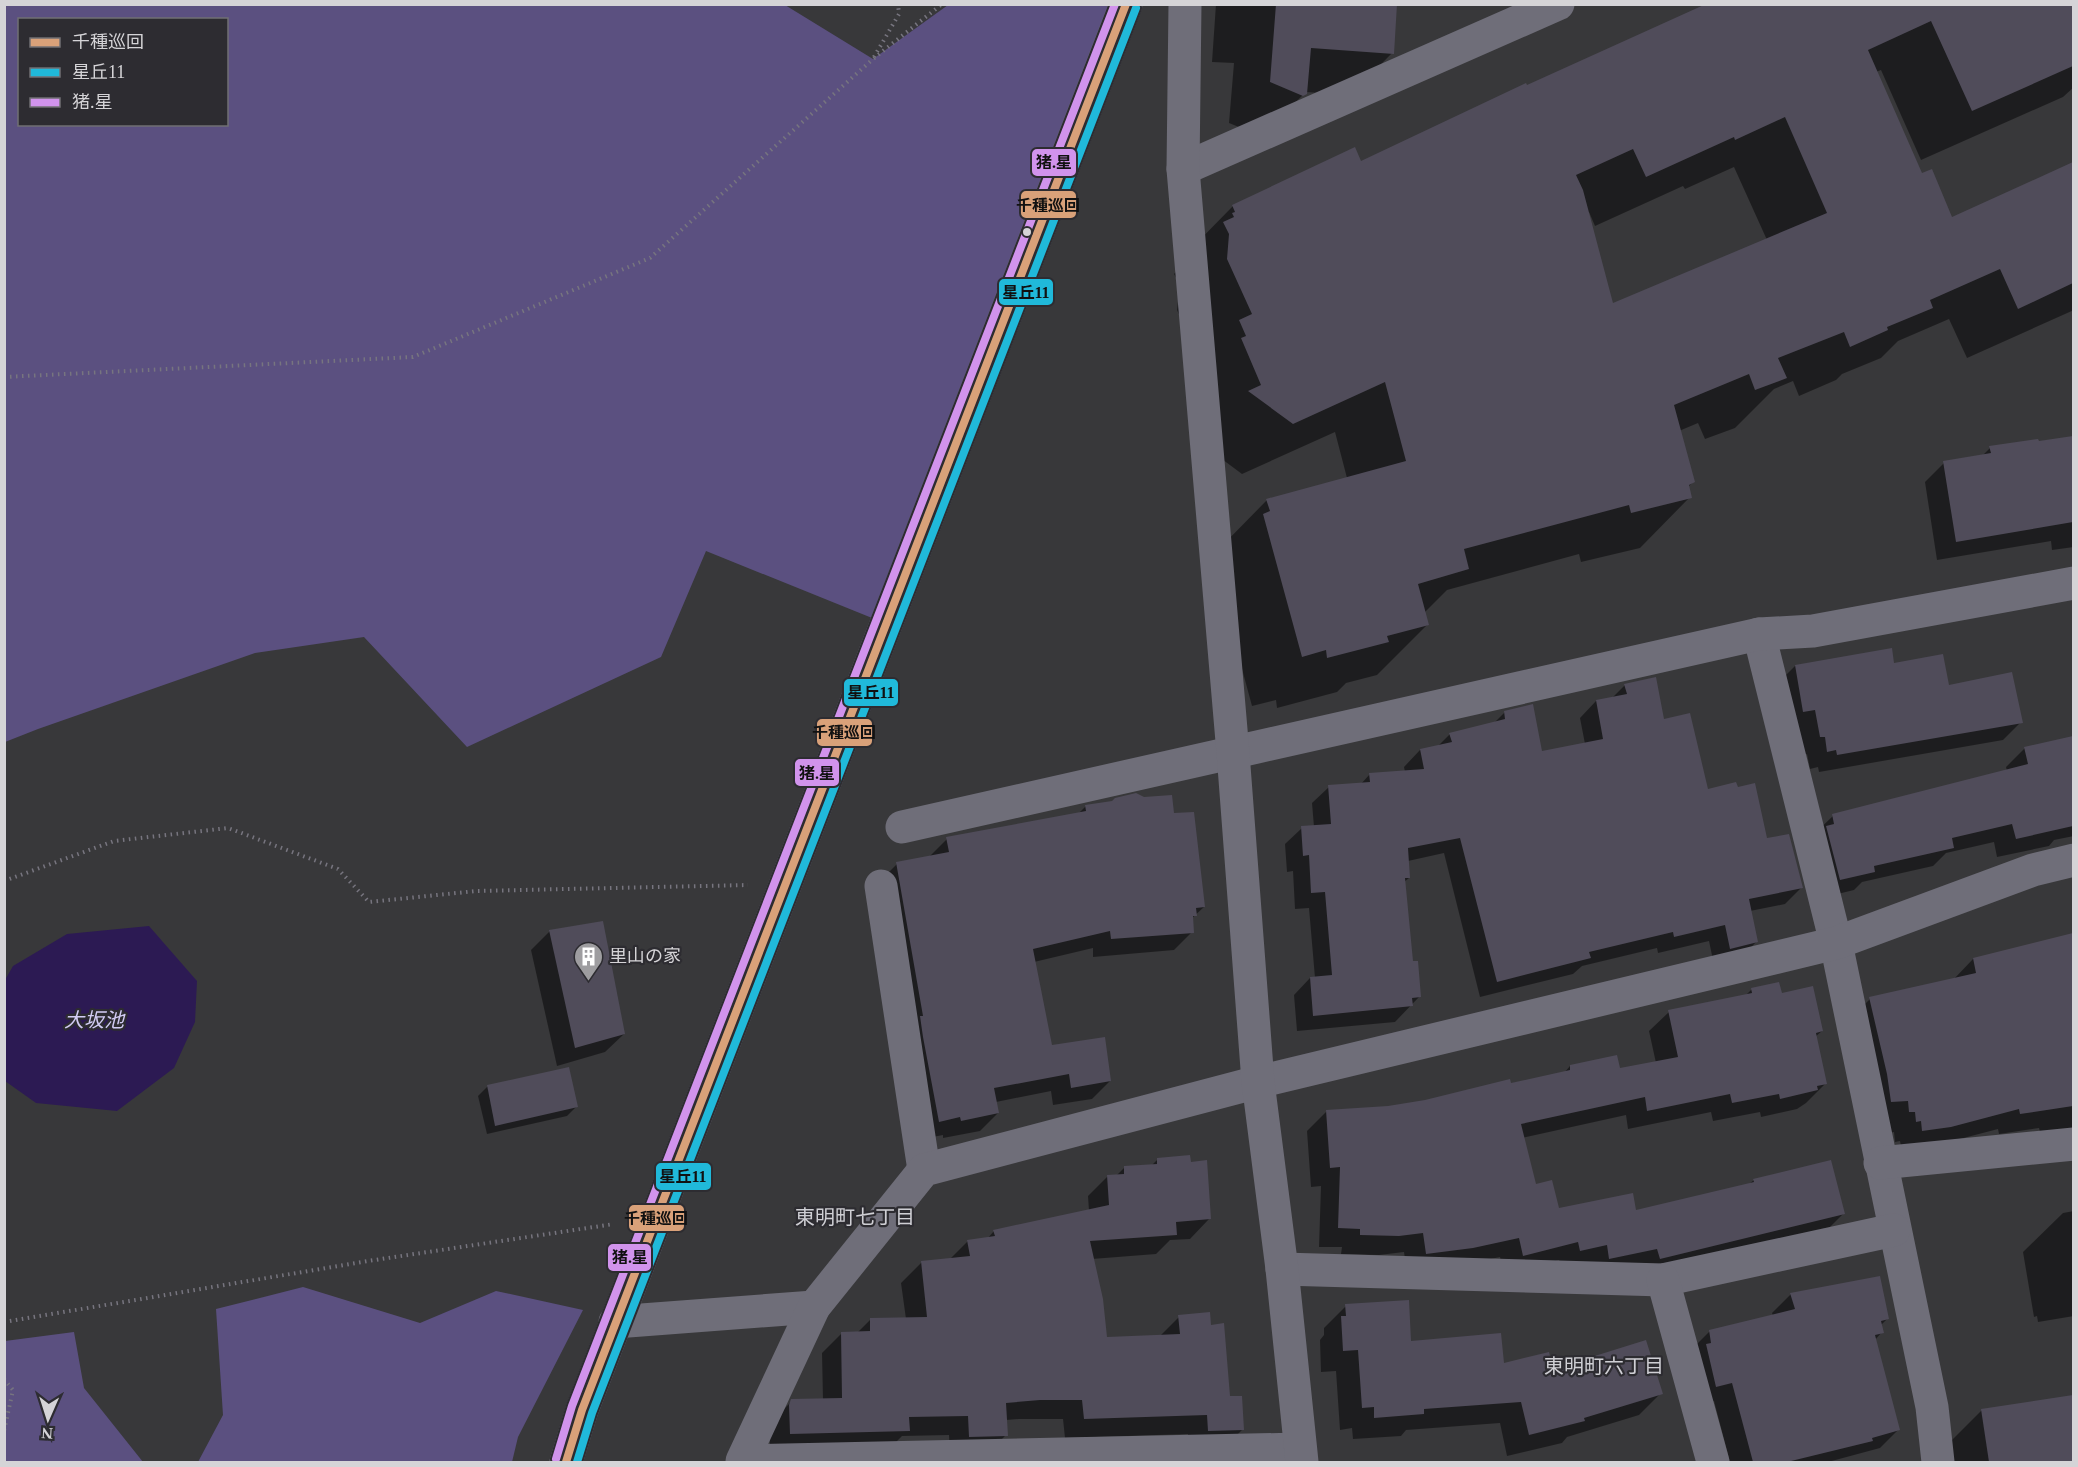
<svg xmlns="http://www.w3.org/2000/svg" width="2078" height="1467" viewBox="0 0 2078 1467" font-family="'Times New Roman','Noto Sans JP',serif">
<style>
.green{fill:#5b5080;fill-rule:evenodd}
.water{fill:#2c1a53}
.shadow{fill:#0007;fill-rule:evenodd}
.building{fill:#504c5a;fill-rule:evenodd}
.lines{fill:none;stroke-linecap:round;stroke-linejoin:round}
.path{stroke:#77757f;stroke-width:4;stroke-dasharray:1.5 4.5;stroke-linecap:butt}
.minor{stroke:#6f6e79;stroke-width:33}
.tertiary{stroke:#6f6e79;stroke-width:33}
.bus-1-casing{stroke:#2d2c31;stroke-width:12}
.bus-2-casing{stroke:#2d2c31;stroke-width:12}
.bus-3-casing{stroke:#2d2c31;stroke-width:12}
.bus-1{stroke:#d9a179;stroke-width:8}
.bus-2{stroke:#20b9da;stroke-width:8}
.bus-3{stroke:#d193ec;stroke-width:8}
.bus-dot{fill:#d5d4d7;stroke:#2d2c31;stroke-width:2}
.labels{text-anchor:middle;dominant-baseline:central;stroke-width:4.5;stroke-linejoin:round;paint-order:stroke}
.poi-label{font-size:18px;fill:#d5d4d7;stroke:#2d2c31;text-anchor:start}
.water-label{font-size:20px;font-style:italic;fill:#d1cbf3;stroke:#2d2c31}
.neighbourhood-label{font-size:20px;fill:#cfcfd4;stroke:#2d2c31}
.line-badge{stroke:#2d2c31;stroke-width:2}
.pale-badge-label{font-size:16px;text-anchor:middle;font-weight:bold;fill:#111}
</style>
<rect width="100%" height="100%" fill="#38383a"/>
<g class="green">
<path d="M5 5H785L873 59 948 5H1122L877 620 706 551 661 657 467 747 364 637 255 653 38 729 5 742ZM20 20H226V124H20Z"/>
<polygon points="303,1287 420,1323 496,1291 583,1310 518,1437 512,1462 198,1462 223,1415 216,1309"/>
<polygon points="74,1332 84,1388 143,1462 5,1462 5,1341"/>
</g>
<polygon class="water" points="149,926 197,981 195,1022 174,1068 117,1111 36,1103 5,1081 5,980 13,966 67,934"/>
<g class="shadow">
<polygon points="1216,4 1395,4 1392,53 1351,95 1306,92 1261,136 1229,123 1234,63 1212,62"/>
<path d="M1710 4H2074V87L2063 97 1921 160 1881 70 1876 72 1921 175 1951 219 2074 164V310L1967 358 1949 319 1898 341 1881 358 1842 374 1836 380 1799 396 1793 381 1774 389 1735 428 1705 439 1698 423 1679 431 1693 482 1688 487 1690 497 1640 548 1581 562 1579 554 1447 590 1424 613 1427 625 1377 675 1346 683 1337 692 1277 708 1276 700 1252 706 1214 565 1217 551 1267 500 1347 478 1335 432 1242 474 1199 442 1200 360 1177 310 1180 285 1174 274 1182 265 1183 257 1233 206 1361 163ZM1734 167 1767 240 1612 305 1587 213 1589 212 1595 226 1683 186 1685 189Z"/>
<polygon points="2074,437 2074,547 2052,550 2051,541 1937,560 1925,482 1944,463 1981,457 1990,448"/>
<polygon points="1893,664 1947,687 2021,722 2003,740 1819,772 1818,767 1810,769 1807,754 1803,755 1777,684 1795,666"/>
<polygon points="1625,685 1663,721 1707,791 1765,840 1801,888 1785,904 1750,911 1756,942 1740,959 1714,965 1709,941 1658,953 1657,948 1582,966 1573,974 1480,997 1444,853 1408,861 1409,878 1404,882 1412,963 1419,997 1395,1022 1297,1031 1294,995 1310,978 1315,978 1309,908 1295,909 1293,871 1287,872 1285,844 1302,828 1314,827 1312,803 1329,787 1360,785 1370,774 1405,772 1404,767 1420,750 1438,746 1450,734 1493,724 1505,712 1541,753 1585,744 1580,718 1596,701 1612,698"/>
<polygon points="2074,737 2074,836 2054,840 2049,846 1997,857 1994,842 1946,853 1933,866 1862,882 1854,890 1821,898 1814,834 1833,816 2007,771 2006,767 2025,748"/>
<polygon points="1086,806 1172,815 1204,907 1191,919 1192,932 1174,950 1093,957 1093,948 1034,962 1050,1046 1110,1081 1092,1099 1053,1105 1051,1091 996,1102 998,1113 980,1131 943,1138 943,1135 922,1139 879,882 897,864 929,857 947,839 1078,814"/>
<polygon points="550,931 624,1034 605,1052 557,1066 531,950"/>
<polygon points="2074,935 2074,1130 2041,1136 2039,1128 1999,1134 1998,1129 1929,1147 1902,1151 1900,1141 1895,1142 1894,1132 1889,1133 1849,1020 1870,999 1953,980 1973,959"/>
<polygon points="1751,990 1780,995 1822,1031 1815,1037 1825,1084 1806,1103 1797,1109 1761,1117 1760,1112 1713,1121 1711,1112 1628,1129 1626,1115 1522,1138 1535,1186 1558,1210 1635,1212 1749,1184 1754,1180 1843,1214 1824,1233 1641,1278 1561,1269 1559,1260 1504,1275 1500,1257 1452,1267 1407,1273 1404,1252 1379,1255 1341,1254 1342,1247 1319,1247 1321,1186 1311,1187 1307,1131 1327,1111 1389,1108 1564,1073 1570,1066 1619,1070 1656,1063 1649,1031 1669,1012 1745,996"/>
<polygon points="568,1069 576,1107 567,1116 487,1134 478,1096 487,1087"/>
<polygon points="1158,1159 1209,1219 1190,1239 1170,1240 1156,1254 1092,1259 1105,1339 1159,1337 1179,1317 1209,1326 1228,1397 1242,1430 1222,1450 1189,1450 1188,1434 1065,1438 1063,1419 1019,1419 1006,1420 1006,1435 986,1455 950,1457 949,1435 902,1436 888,1450 770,1453 770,1426 772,1421 792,1401 823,1400 822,1353 842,1333 857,1333 870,1320 906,1319 901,1283 921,1263 949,1260 968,1241 987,1239 994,1231 1089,1211 1088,1196 1108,1176 1116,1176 1124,1168 1151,1166"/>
<polygon points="2074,1211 2074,1316 2038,1322 2037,1316 2034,1317 2023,1252 2063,1213"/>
<polygon points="1791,1294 1887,1319 1881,1325 1882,1332 1875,1340 1898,1430 1880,1448 1828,1462 1730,1462 1714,1401 1698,1405 1691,1350 1709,1332 1773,1316 1772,1313"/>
<polygon points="1346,1306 1409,1343 1502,1365 1552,1371 1661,1393 1639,1415 1567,1437 1562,1443 1507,1456 1500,1423 1406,1430 1401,1436 1353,1439 1352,1428 1340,1430 1336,1371 1321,1372 1320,1340 1324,1335 1324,1328"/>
<polygon points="2074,1397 2074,1462 1944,1462 1942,1450 1981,1411"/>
</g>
<g class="building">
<polygon points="1276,4 1397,4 1394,54 1311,48 1307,94 1303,96 1270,82"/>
<path d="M1706 4H2073V66L1972 111 1931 21 1868 50 1922 173 1932 169 1952 217 2073 162V283L2018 309 2000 269 1930 300 1933 308 1887 327 1888 330 1850 347 1844 332 1778 358 1787 378 1755 390 1749 374 1674 405 1695 482 1689 485 1692 498 1631 513 1629 505 1464 549 1469 569 1418 584 1429 625 1387 636 1389 642 1327 658 1326 650 1302 657 1263 514 1270 511 1266 499 1406 461 1385 382 1293 424 1248 391 1261 385 1241 338 1246 336 1239 320 1252 314 1227 259 1229 234 1223 222 1234 217 1232 213 1235 212 1232 205 1355 147 1361 161 1526 83 1527 85ZM1785 117 1827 213 1613 303 1583 190 1576 175 1633 149 1646 177 1734 137 1735 140Z"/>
<polygon points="2073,436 2073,522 1956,542 1943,461 1991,453 1989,446 2038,439 2039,441"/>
<polygon points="1892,648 1894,663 1943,654 1949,685 2012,672 2023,723 1837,755 1836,750 1827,752 1825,737 1820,737 1815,710 1803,712 1795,665"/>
<polygon points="1656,677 1664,719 1690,713 1708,789 1736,782 1738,787 1755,783 1767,838 1789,834 1803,888 1749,899 1758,942 1730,949 1725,925 1674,937 1673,932 1589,952 1591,958 1497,982 1460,838 1408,848 1410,878 1405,878 1413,961 1418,961 1421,997 1412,998 1413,1006 1313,1016 1310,977 1332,975 1325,892 1311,893 1309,855 1303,856 1301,826 1331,824 1328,785 1370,782 1369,773 1424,769 1420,749 1452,742 1449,733 1505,719 1504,711 1533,704 1542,751 1603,739 1596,700 1627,694 1624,684"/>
<polygon points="2073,736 2073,826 2016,839 2012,824 1952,838 1954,848 1874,866 1875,872 1840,880 1826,826 1834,824 1832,814 2028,764 2024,747"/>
<polygon points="1136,793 1144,797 1172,795 1174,813 1194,812 1205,907 1196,908 1197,916 1193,916 1194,933 1111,939 1110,931 1033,949 1052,1045 1105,1037 1111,1081 1071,1088 1069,1074 994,1088 999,1113 961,1121 960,1117 939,1122 923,1037 920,1016 923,1016 896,862 949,852 946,837 1086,811 1085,805 1112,801 1115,798"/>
<polygon points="603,921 625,1034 575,1048 549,930"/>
<polygon points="2073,933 2073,1106 2020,1114 2019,1109 1951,1127 1922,1131 1921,1121 1916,1122 1915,1112 1909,1112 1908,1101 1891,1102 1887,1074 1869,997 1976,973 1973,958"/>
<polygon points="1779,982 1782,993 1813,986 1823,1031 1816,1033 1827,1084 1817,1086 1818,1090 1780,1099 1779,1094 1732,1103 1730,1094 1647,1111 1645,1097 1521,1124 1536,1184 1552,1180 1559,1208 1633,1193 1636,1210 1754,1182 1753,1179 1831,1160 1845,1214 1660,1259 1657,1249 1609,1259 1607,1245 1580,1251 1578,1242 1523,1256 1519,1238 1473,1248 1426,1254 1423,1233 1399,1236 1360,1235 1360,1229 1338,1228 1340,1167 1330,1168 1326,1110 1388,1106 1425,1100 1510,1079 1511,1083 1570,1070 1570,1065 1617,1055 1620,1068 1678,1057 1668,1010 1752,993 1751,988"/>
<polygon points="569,1067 578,1107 495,1126 487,1085"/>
<polygon points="1190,1155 1191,1162 1207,1160 1211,1219 1176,1222 1177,1235 1090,1241 1103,1299 1107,1337 1180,1334 1178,1315 1210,1312 1211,1325 1224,1323 1230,1396 1242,1396 1244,1430 1208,1431 1207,1415 1084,1419 1082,1400 1040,1400 1006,1403 1008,1436 969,1437 968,1416 909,1417 910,1431 790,1434 789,1405 791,1399 842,1398 841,1332 870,1331 870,1318 927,1317 921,1261 970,1256 967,1240 995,1236 993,1230 1109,1205 1107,1175 1124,1174 1124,1166 1157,1164 1157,1158"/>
<polygon points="1880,1276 1889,1319 1881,1321 1884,1333 1875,1335 1900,1430 1872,1438 1873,1441 1787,1462 1753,1462 1732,1383 1716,1387 1706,1344 1711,1343 1709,1330 1795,1309 1790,1293"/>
<polygon points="1409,1300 1411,1341 1501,1333 1504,1363 1549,1352 1553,1369 1646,1340 1663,1394 1584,1418 1585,1421 1529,1435 1521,1402 1424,1409 1424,1414 1374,1418 1374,1407 1362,1408 1358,1350 1343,1351 1341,1316 1346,1316 1345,1304"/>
<polygon points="2073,1395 2073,1462 1989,1462 1981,1409"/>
</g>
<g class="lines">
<g class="path">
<polyline points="874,57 899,14 898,4"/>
<polyline points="4,377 413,357 650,258 873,59 942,4"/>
<polyline points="4,881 114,841 228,828 338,869 369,902 476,891 748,885"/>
<polyline points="4,1322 368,1261 614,1224"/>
<polyline points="4,1379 13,1390 4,1431"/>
</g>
<g class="minor">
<polyline points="1183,169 1558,4"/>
<polyline points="1759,634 1836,943 1932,1407 1938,1462"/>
<polyline points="902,827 1759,634 1813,631 2074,583"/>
<polyline points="881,886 924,1170"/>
<polyline points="1880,1163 2074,1144"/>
<polyline points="1282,1269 1663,1280 1894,1230"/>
<polyline points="1663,1280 1713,1462"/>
<polyline points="615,1322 814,1307"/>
<polyline points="1300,1449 742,1461 814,1307 924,1170 1258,1082 1836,943 2033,870 2074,860"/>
</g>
<g class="tertiary">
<polyline points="1185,4 1183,169 1233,753 1258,1082 1282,1269 1302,1462"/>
<polyline points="566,1462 582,1410 1126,4"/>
</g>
<defs>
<polyline id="bus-1" points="566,1462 582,1410 1126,4"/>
<polyline id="bus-2" points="577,1462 592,1413 1136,8"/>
<polyline id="bus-3" points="556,1459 572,1406 1115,4"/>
</defs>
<use href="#bus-1" class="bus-1-casing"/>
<use href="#bus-2" class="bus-2-casing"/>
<use href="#bus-3" class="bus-3-casing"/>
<use href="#bus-1" class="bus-1"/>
<use href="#bus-2" class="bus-2"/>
<use href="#bus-3" class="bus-3"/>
</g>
<defs>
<symbol id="building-pin" viewBox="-11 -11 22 30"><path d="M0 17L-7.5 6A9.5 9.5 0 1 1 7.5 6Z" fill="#9e9da0" stroke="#2d2c31"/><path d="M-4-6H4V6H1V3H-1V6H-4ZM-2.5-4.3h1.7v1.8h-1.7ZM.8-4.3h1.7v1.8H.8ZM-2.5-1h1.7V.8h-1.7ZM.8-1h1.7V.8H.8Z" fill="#fff"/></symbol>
</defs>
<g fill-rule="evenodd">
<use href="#building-pin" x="572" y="940" width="33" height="45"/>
</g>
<circle class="bus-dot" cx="1027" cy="232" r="5"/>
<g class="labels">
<g class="poi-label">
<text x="609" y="956">里山の家</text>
</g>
<g class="water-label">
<text x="94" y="1020">大坂池</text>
</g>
<g class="neighbourhood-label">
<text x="855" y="1217">東明町七丁目</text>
<text x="1604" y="1366">東明町六丁目</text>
</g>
</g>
<g class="line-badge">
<rect x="1031" y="148" width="46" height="29" rx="6" fill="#d193ec"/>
<rect x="1020" y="190" width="57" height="29" rx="6" fill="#d9a179"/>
<rect x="998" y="278" width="56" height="28" rx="6" fill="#20b9da"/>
<rect x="843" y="678" width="56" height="29" rx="6" fill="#20b9da"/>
<rect x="816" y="718" width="57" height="29" rx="6" fill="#d9a179"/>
<rect x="794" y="758" width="46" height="29" rx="6" fill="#d193ec"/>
<rect x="655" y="1162" width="57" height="29" rx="6" fill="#20b9da"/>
<rect x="628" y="1204" width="57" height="28" rx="6" fill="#d9a179"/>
<rect x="607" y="1243" width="45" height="29" rx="6" fill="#d193ec"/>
</g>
<g class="pale-badge-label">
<text x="1054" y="168">猪.星</text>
<text x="1048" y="211">千種巡回</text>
<text x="1026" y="298">星丘11</text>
<text x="871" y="698">星丘11</text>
<text x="844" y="738">千種巡回</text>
<text x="817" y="779">猪.星</text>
<text x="683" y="1182">星丘11</text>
<text x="656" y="1224">千種巡回</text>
<text x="630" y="1263">猪.星</text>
</g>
<rect width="2078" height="1467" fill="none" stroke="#d5d4d7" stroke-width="12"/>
<rect x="18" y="18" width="210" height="108" fill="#2d2c31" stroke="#706f73" stroke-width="1.5"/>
<rect x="30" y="38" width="30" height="9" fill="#d9a179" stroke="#706f73" stroke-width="1.5"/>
<text x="72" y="48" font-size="18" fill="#d5d4d7">千種巡回</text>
<rect x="30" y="68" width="30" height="9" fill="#20b9da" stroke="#706f73" stroke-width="1.5"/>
<text x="72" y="78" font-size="18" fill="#d5d4d7">星丘11</text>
<rect x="30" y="98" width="30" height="9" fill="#d193ec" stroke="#706f73" stroke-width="1.5"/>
<text x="72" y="108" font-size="18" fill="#d5d4d7">猪.星</text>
<g transform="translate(48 1419) rotate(183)" stroke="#2d2c31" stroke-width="4.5" paint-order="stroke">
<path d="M0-4.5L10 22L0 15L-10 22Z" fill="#d5d4d7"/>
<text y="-9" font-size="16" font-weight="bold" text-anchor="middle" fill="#d5d4d7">N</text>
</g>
</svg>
